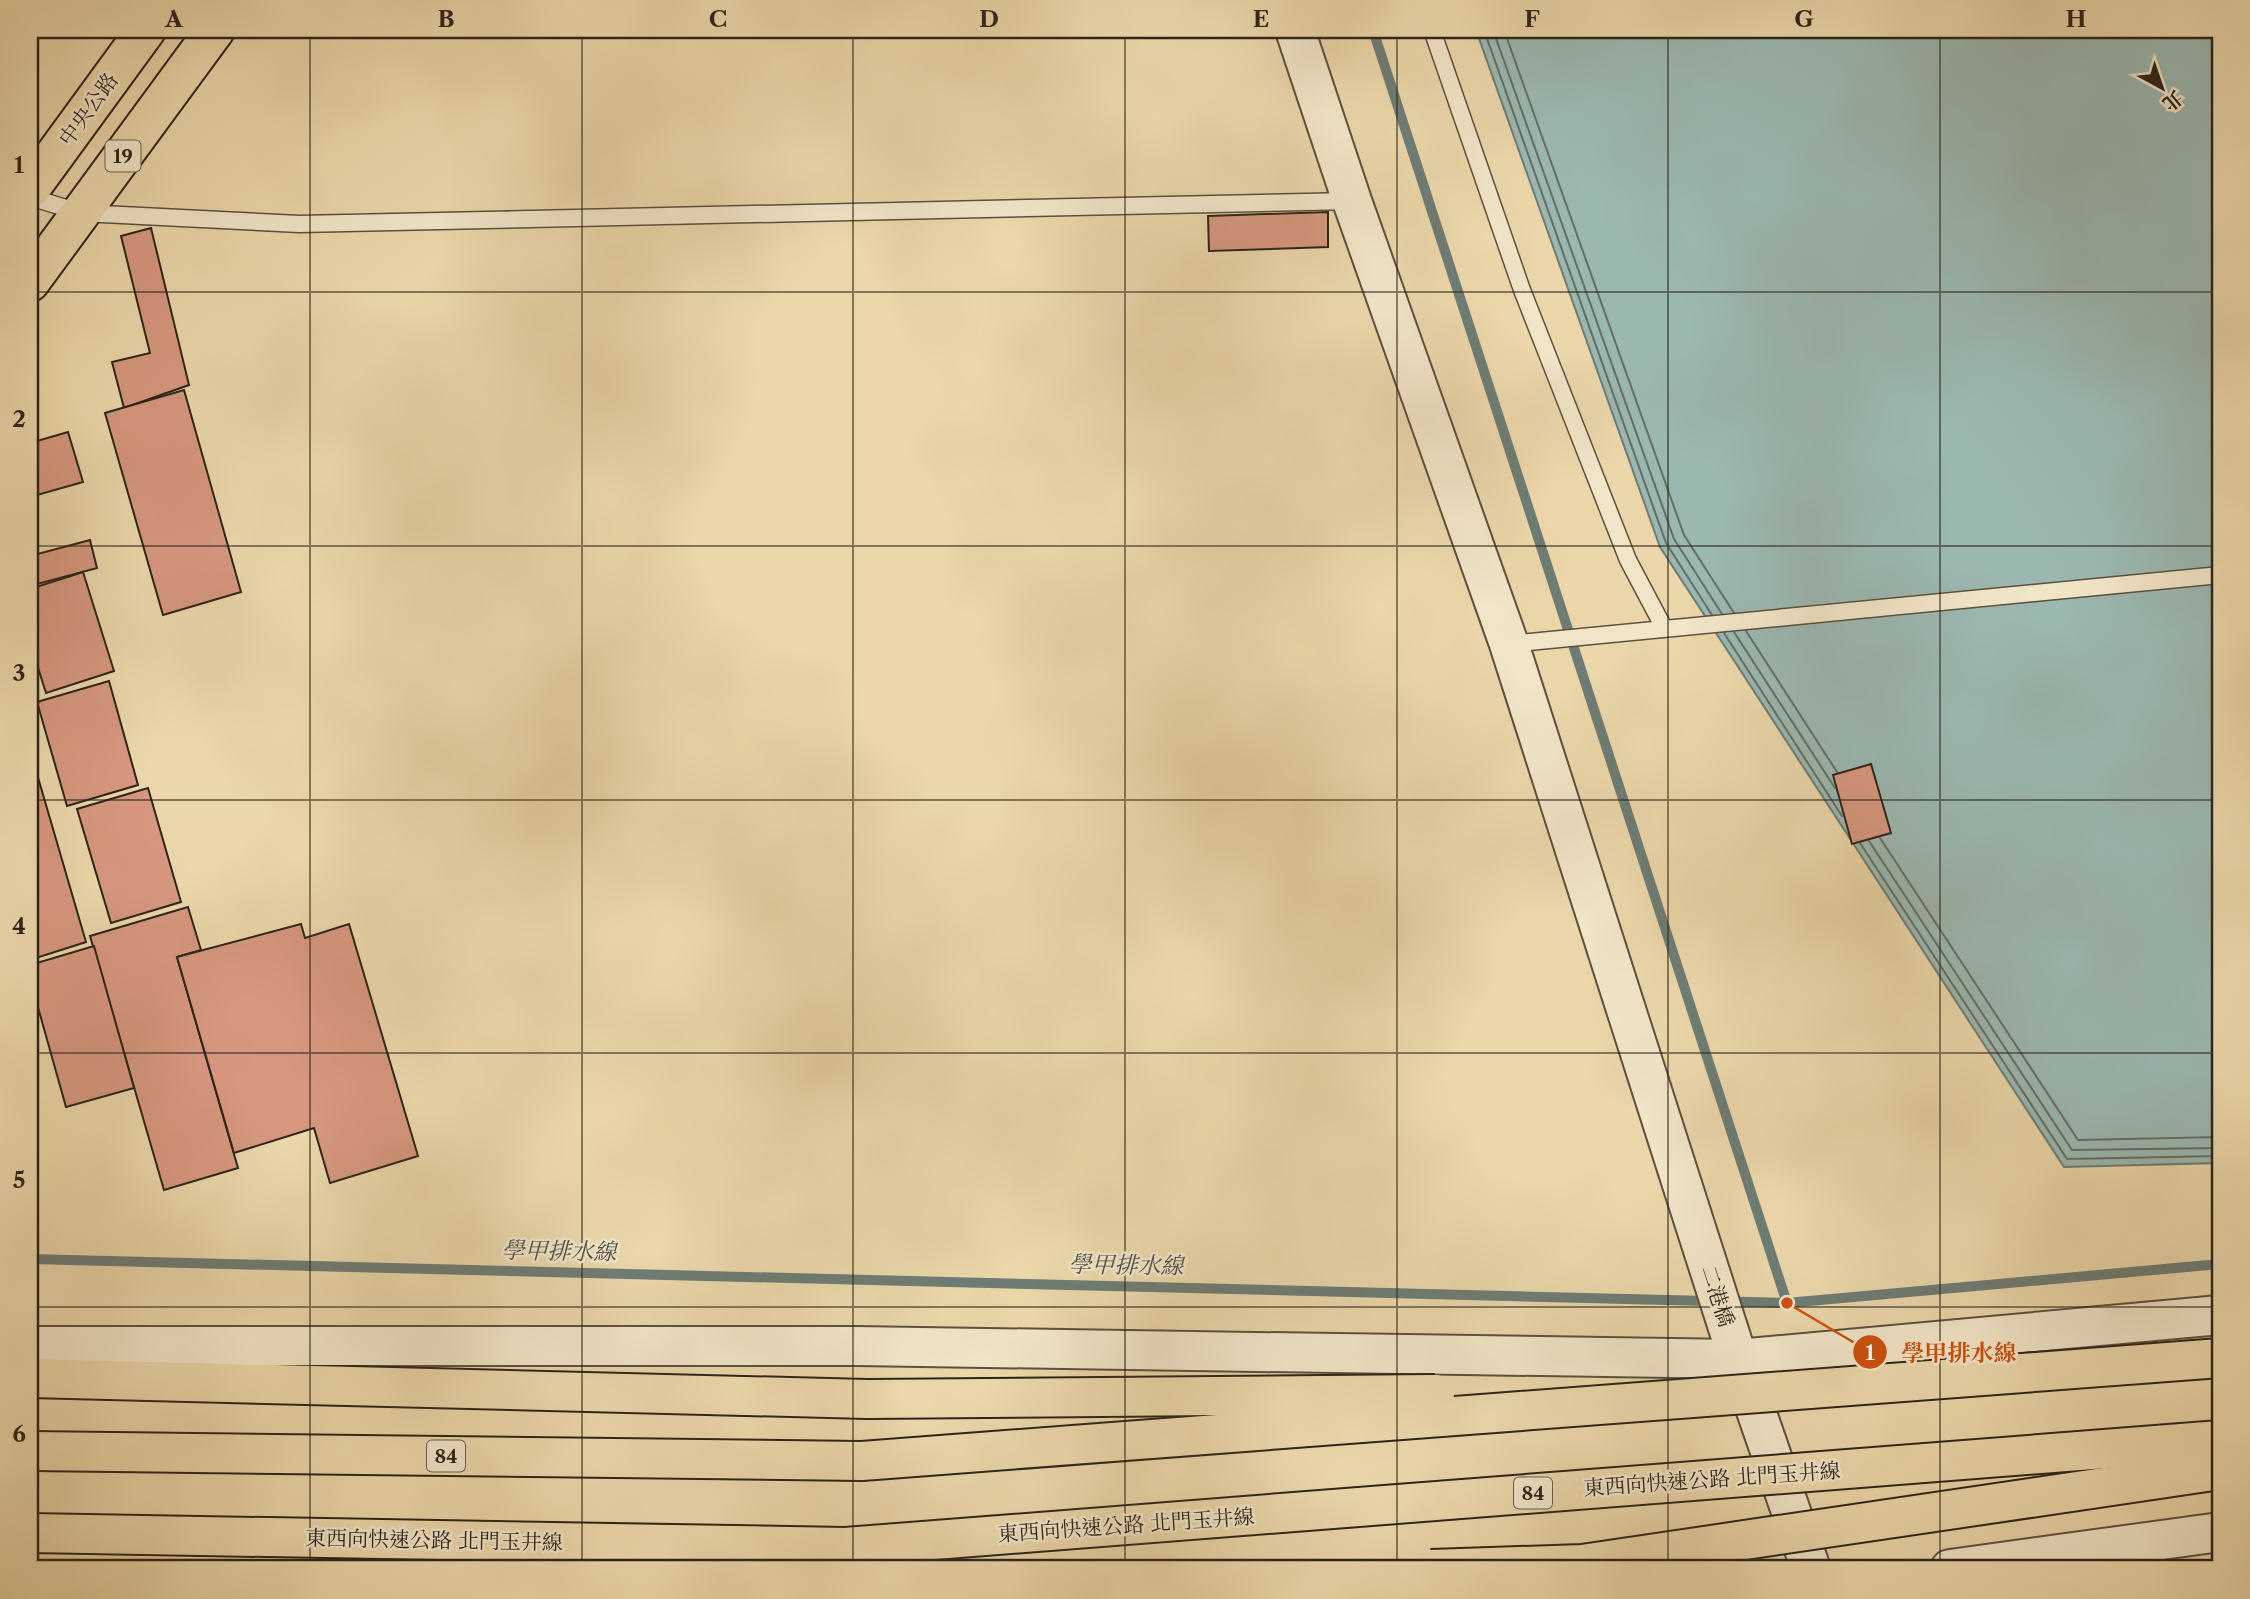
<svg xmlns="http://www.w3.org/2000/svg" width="2250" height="1599" viewBox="0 0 2250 1599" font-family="'Libre Caslon Text','Noto Serif TC',serif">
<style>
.water{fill:#9ab7b0;stroke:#6e7c74;stroke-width:2}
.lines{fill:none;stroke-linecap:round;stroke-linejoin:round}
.shore{stroke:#636e65;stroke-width:2}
.stream{stroke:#6e7c74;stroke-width:10}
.building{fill:#d6977e;stroke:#2c241a;stroke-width:2}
.service-casing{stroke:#5c503e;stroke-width:19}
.tertiary-casing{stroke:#5c503e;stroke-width:42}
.primary-casing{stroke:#2c241a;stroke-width:42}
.trunk-casing{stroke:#2c241a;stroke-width:42}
.service{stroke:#f1e4c7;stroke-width:16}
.tertiary{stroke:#f1e4c7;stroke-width:38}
.primary{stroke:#ead6a9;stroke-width:38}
.trunk{stroke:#ead6a9;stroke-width:38}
.trunk-bridge-casing{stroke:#2c241a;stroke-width:42;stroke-linecap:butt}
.trunk-bridge{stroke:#ead6a9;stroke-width:38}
.grid{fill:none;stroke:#2c241a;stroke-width:2;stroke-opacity:0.55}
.labels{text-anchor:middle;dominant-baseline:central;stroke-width:5;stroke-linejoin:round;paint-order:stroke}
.shield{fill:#f1e4c7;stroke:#675e4e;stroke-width:2}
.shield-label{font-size:19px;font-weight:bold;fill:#2c241a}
.street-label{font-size:21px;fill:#2c241a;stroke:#f1e4c7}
.water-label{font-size:23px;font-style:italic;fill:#4d5047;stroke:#f1e4c7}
.leader{fill:none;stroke:#cc510e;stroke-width:2.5}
.callout-dot{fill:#cc510e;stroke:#f1e4c7;stroke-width:2.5}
.mark-label{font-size:21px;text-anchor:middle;font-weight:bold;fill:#fff}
.callout-label{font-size:23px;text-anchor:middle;font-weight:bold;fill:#cc510e;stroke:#f1e4c7;stroke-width:5;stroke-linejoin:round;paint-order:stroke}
.neatline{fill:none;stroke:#2c241a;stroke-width:2.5}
.grid-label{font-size:23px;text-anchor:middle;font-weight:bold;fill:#2c241a}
</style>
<rect width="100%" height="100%" fill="#ead6a9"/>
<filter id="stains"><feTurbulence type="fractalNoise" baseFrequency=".00286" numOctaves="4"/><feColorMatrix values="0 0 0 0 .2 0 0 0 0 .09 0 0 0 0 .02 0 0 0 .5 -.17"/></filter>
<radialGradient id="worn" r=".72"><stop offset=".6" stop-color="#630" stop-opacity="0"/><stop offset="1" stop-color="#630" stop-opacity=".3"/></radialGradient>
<polygon class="water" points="1476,30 2220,30 2220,1163 2064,1167 1660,547"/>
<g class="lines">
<g class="shore">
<polyline points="1484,30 1666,543 1712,615"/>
<polyline points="1493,30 1674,539 1722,614"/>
<polyline points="1504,30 1684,535 1734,613"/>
<polyline points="1746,631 1837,772"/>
<polyline points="1734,632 1835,788"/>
<polyline points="1724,633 1842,816"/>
<polyline points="1880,838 2078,1140 2220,1137"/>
<polyline points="1869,841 2072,1150 2220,1148"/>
<polyline points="1860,843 2067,1159 2220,1156"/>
</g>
<g class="stream">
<polyline points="1373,30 1787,1303"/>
<polyline points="30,1259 1787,1303 2220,1264"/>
</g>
</g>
<g class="building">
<polygon points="1328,212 1328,247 1209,251 1208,216"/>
<polygon points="151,228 189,385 124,408 112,362 150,353 121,236"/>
<polygon points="184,390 241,592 163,615 105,413"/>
<polygon points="68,432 83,482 30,497 30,443"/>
<polygon points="90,540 97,568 30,586 30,556"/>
<polygon points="83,572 114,671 46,693 30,642 30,589"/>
<polygon points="109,681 138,785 67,806 37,702"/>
<polygon points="30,750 86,942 30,960"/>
<polygon points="1871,764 1891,833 1852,844 1833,775"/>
<polygon points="148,788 181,902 111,923 77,809"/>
<polygon points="188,907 201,950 177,957 238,1168 164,1190 90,936"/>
<polygon points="301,924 305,938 349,924 418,1156 330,1183 314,1128 234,1153 177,957"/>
<polygon points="94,946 134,1088 66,1107 30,979 30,965"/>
</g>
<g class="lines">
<defs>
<g id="service">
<polyline points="1432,30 1522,290 1628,560 1664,628"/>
<polyline points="30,197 82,213 299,224 1352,201"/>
<polyline points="1509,644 2220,575"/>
</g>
<g id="tertiary">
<polyline points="1295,30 1352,201 1509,644 1738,1359 1811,1569"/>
<polyline points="30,1346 856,1346 1738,1359 2220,1315"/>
<polyline points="1950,1569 2220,1532"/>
</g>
<g id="primary">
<polyline points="30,189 146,30"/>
<polyline points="30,282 215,30"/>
</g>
<g id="trunk">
<polyline points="30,1378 867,1399"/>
<polyline points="30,1451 862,1461"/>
<polyline points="30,1533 845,1547"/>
</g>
</defs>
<use href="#service" class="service-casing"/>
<use href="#tertiary" class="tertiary-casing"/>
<use href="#primary" class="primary-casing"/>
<use href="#trunk" class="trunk-casing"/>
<use href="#service" class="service"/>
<use href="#tertiary" class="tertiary"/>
<use href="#primary" class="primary"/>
<use href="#trunk" class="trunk"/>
<defs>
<g id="trunk-bridge">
<polyline points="867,1399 1435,1394"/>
<polyline points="862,1461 2220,1358"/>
<polyline points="845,1547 2220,1440"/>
<polyline points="1431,1569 1582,1564 2220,1470"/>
</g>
</defs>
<use href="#trunk-bridge" class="trunk-bridge-casing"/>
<use href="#trunk-bridge" class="trunk-bridge"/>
</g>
<path class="grid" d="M310 30V1569M582 30V1569M853 30V1569M1125 30V1569M1397 30V1569M1668 30V1569M1940 30V1569M30 292H2220M30 546H2220M30 800H2220M30 1053H2220M30 1307H2220"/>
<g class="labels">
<g class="shield">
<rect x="105.5" y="140.5" width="35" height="31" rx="5"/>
<rect x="427" y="1440.5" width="38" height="31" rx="5"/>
<rect x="1514" y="1477.5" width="38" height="31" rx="5"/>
</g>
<g class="shield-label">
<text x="123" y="156">19</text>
<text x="446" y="1456">84</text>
<text x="1533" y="1493">84</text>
</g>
<g class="street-label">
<text transform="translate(88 109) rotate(-54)">中央公路</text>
<text transform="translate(1718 1296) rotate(72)">二港橋</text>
<text transform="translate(1712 1479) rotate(-4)">東西向快速公路 北門玉井線</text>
<text transform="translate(1126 1525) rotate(-4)">東西向快速公路 北門玉井線</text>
<text transform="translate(434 1540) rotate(1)">東西向快速公路 北門玉井線</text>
</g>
<g class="water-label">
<text transform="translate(559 1251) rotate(1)">學甲排水線</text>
<text transform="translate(1126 1265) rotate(1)">學甲排水線</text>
</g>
</g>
<path class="leader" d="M1787 1303L1870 1352"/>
<g class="callout-dot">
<circle cx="1787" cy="1303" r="7"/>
<circle cx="1870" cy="1352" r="18"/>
</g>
<g class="mark-label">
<text x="1870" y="1360">1</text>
</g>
<g class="callout-label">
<text x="1959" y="1361">學甲排水線</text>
</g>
<rect width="2250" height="1599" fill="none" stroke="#ead6a9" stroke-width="77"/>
<g transform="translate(2162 88) rotate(140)" stroke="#f1e4c7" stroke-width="5" paint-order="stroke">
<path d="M0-5L12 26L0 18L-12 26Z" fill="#2c241a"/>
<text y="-10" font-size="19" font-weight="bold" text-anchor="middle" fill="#2c241a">北</text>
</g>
<rect x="38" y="38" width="2174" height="1522" class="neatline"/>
<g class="grid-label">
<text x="174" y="27">A</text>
<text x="446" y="27">B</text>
<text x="718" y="27">C</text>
<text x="989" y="27">D</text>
<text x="1261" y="27">E</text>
<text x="1532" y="27">F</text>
<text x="1804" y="27">G</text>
<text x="2076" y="27">H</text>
<text x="19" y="173">1</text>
<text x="19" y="427">2</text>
<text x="19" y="681">3</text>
<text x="19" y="934">4</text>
<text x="19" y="1188">5</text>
<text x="19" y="1442">6</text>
</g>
<rect width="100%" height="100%" filter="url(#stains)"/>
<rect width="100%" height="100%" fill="url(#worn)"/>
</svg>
